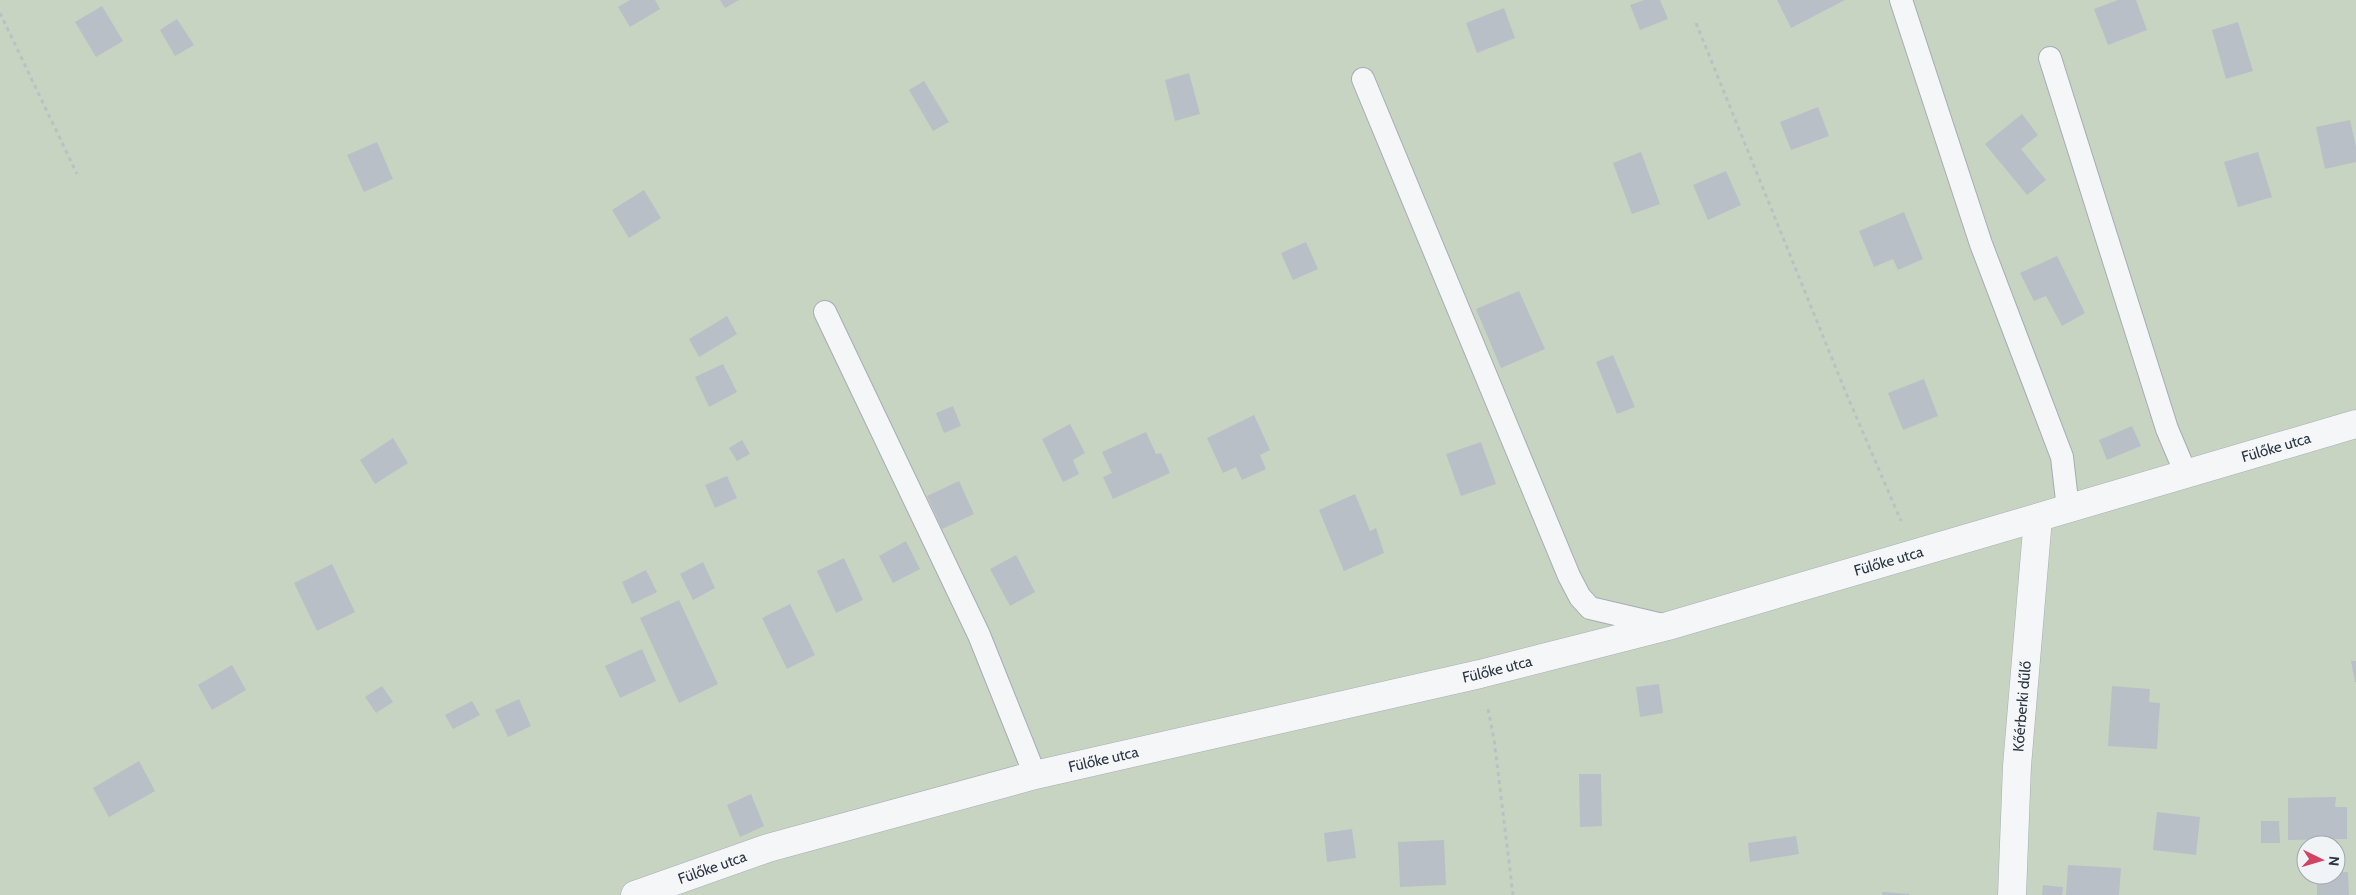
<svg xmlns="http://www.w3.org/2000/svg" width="2356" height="895" viewBox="0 0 2356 895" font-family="Cabin,sans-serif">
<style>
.green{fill:#c8d4c2;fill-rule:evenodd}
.building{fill:#b8bfc7}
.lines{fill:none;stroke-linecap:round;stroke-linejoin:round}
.service-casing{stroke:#a6acb4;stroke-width:24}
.minor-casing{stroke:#a6acb4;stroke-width:29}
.path{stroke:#bbc0c5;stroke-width:3;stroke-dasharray:4 4;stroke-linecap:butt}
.service{stroke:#f4f6f8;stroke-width:22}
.minor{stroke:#f4f6f8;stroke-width:28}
.labels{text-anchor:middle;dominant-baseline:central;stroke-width:4.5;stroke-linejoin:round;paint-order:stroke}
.street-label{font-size:15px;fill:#293442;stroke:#f1f4f7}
</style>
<rect width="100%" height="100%" fill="#e1e5ea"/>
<path class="green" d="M0 0H2356V895H0ZM2306 845H2336V875H2306Z"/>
<g class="building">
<polygon points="630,0 655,0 660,9 630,27 618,7"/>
<polygon points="720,0 739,0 725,8"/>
<polygon points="1644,0 1660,0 1668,19 1640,30 1630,5"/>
<polygon points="1777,0 1845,0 1791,28"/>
<polygon points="2118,0 2136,0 2147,30 2108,45 2094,9"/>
<polygon points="102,6 123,41 96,57 75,22"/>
<polygon points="1504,8 1515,38 1477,53 1466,23"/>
<polygon points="177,19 194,45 175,56 160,30"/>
<polygon points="2238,22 2253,71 2226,79 2212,30"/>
<polygon points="1189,73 1200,114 1175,121 1165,80"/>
<polygon points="924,81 949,122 933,131 909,90"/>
<polygon points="1818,107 1829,136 1791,150 1780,122"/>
<polygon points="2022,114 2038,135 2021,149 2046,180 2027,195 1985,144"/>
<polygon points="2350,120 2356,147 2356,162 2325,169 2316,127"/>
<polygon points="377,142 393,179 364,192 347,155"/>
<polygon points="1641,152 1660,204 1632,214 1613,163"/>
<polygon points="2258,152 2272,197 2238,207 2224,162"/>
<polygon points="1726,171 1741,205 1708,220 1693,185"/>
<polygon points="644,190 661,218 629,238 612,210"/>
<polygon points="1904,212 1923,259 1898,270 1893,259 1874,267 1859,231"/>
<polygon points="1306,242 1318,269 1293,280 1281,253"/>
<polygon points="2057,256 2085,313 2062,326 2046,296 2034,301 2020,273"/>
<polygon points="1519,291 1545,349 1501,368 1476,309"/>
<polygon points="727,316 737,334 699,357 689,339"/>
<polygon points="1613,355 1635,407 1617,414 1596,362"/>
<polygon points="723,364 737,392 709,407 695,377"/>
<polygon points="1924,379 1938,416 1903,430 1888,393"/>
<polygon points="953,406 961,426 944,433 936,413"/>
<polygon points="1254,415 1270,450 1260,455 1266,469 1242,480 1236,467 1223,473 1207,438"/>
<polygon points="1070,424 1085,453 1073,460 1079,474 1063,482 1042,439"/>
<polygon points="2132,426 2141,446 2107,460 2099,440"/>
<polygon points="1146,432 1156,454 1161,453 1170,473 1113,499 1103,477 1112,473 1102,452"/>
<polygon points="393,438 408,463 375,484 360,460"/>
<polygon points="742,440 750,454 737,461 729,448"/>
<polygon points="1481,442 1496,484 1461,496 1446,454"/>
<polygon points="727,476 737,498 715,508 705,485"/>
<polygon points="959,481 974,514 942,529 927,496"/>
<polygon points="1355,494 1370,531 1376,528 1384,553 1344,571 1319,510"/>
<polygon points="906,541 920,569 893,583 879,556"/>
<polygon points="1016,555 1035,592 1010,606 990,569"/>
<polygon points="844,558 863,600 836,613 817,571"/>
<polygon points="703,562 715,588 693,600 680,574"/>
<polygon points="332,564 355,612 317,631 294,583"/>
<polygon points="646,570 657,592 632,604 622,582"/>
<polygon points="679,600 718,684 679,703 640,618"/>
<polygon points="790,604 815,655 787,669 762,618"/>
<polygon points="642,649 656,681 620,698 605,666"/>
<polygon points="2351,661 2356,661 2356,682 2355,682"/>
<polygon points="232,665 246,690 212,710 198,685"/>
<polygon points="1659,684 1663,713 1640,717 1636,687"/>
<polygon points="382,686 393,702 376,713 365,697"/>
<polygon points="2112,686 2150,689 2149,702 2160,703 2157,749 2108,746"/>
<polygon points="519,699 531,726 508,737 495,710"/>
<polygon points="472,701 480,715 453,729 445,715"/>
<polygon points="139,761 155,791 109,817 93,788"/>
<polygon points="1579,774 1601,774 1602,826 1580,827"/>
<polygon points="751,794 764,826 740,837 727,805"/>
<polygon points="2336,797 2335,807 2347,807 2347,839 2288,840 2288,798"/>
<polygon points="2157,812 2200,817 2196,855 2153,850"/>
<polygon points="2261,821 2279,821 2280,843 2261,843"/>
<polygon points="1352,829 1356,858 1327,862 1324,833"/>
<polygon points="1796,836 1799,854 1750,862 1748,843"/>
<polygon points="1444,840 1446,885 1400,887 1398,842"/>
<polygon points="2068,865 2121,868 2119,895 2066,895"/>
<polygon points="2336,872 2348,872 2349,895 2317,895 2317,875 2336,875"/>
<polygon points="2043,885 2063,887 2062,895 2042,895"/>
<polygon points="1883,892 1909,894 1909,895 1882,895"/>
</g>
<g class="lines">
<defs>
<g id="service">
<polyline points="1901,0 1981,244 2062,457 2068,509"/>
<polyline points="2050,58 2167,429 2186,474"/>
<polyline points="1363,79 1569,576 1580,597 1590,608 1667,626"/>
<polyline points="825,312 979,635 1035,775"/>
</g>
<g id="minor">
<path id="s1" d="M635 895 768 848 1035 775 1480 674 1668 626 2356 424"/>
<path id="s2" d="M2012 895 2017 766 2038 518"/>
</g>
</defs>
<use href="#service" class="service-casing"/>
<use href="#minor" class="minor-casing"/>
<g class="path">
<polyline points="0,13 77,174"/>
<polyline points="1696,23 1846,393 1901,521"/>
<polyline points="1488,709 1494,739 1513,895"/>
</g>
<use href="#service" class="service"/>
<use href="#minor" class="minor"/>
</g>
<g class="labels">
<g class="street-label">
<text stroke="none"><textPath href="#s1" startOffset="1702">Fülőke utca</textPath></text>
<text stroke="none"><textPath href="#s1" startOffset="1298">Fülőke utca</textPath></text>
<text stroke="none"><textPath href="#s1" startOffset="892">Fülőke utca</textPath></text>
<text stroke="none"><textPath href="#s2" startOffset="189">Kőérberki dűlő</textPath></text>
<text stroke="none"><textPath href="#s1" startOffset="488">Fülőke utca</textPath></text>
<text stroke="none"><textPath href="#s1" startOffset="82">Fülőke utca</textPath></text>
</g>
</g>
<g transform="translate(2321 860) rotate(95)"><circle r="24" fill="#f1f4f7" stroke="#a1a7af"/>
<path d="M0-4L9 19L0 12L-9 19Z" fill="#d14463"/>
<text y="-8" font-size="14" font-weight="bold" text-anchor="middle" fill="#293442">N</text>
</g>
</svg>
